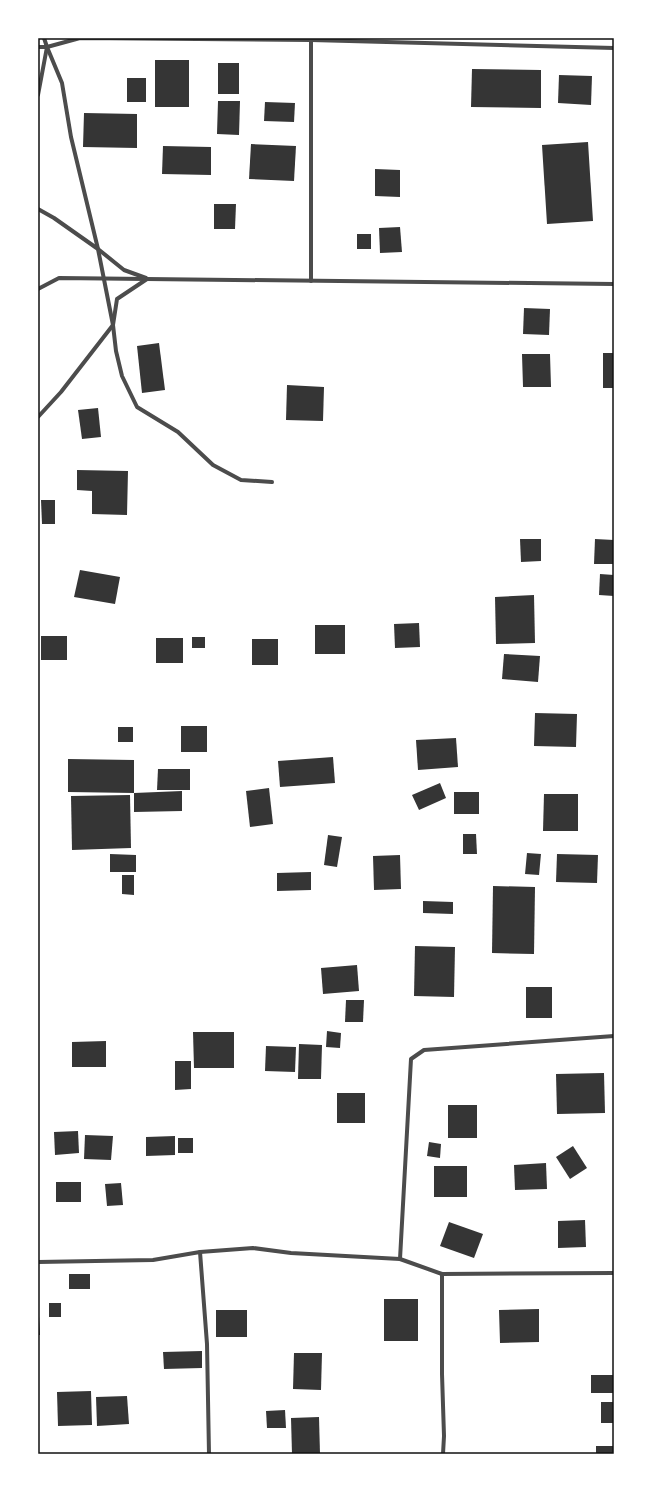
<svg xmlns="http://www.w3.org/2000/svg" width="652" height="1492" viewBox="0 0 652 1492" font-family="Inter,sans-serif">
<style>
.building{fill:#353535}
.lines{fill:none;stroke-linecap:round;stroke-linejoin:round}
.minor{stroke:#4c4c4c;stroke-width:4}
.neatline{fill:none;stroke:#111;stroke-width:1.5}
</style>
<rect width="100%" height="100%" fill="#fff"/>
<g class="building">
<rect x="155" y="60" width="34" height="47"/>
<rect x="218" y="63" width="21" height="31"/>
<polygon points="472,69 541,70 541,108 471,107"/>
<polygon points="559,75 592,76 591,105 558,103"/>
<rect x="127" y="78" width="19" height="24"/>
<polygon points="218,101 240,101 239,135 217,134"/>
<polygon points="265,102 295,103 294,122 264,121"/>
<polygon points="84,113 137,114 137,148 83,147"/>
<polygon points="588,142 593,221 547,224 542,145"/>
<polygon points="251,144 296,146 294,181 249,179"/>
<polygon points="163,146 211,147 211,175 162,174"/>
<polygon points="375,169 400,170 400,197 375,196"/>
<polygon points="214,204 236,204 235,229 214,229"/>
<polygon points="400,227 402,252 380,253 379,228"/>
<rect x="357" y="234" width="14" height="15"/>
<polygon points="524,308 550,309 549,335 523,334"/>
<polygon points="159,343 165,390 142,393 137,346"/>
<rect x="603" y="353" width="11" height="35"/>
<polygon points="522,354 550,354 551,387 523,387"/>
<polygon points="287,385 324,387 323,421 286,420"/>
<polygon points="98,408 101,437 82,439 78,410"/>
<polygon points="77,470 128,471 127,515 92,514 92,491 77,490"/>
<polygon points="41,500 55,500 55,524 42,524"/>
<polygon points="520,539 541,539 541,561 521,562"/>
<polygon points="595,539 614,540 614,564 594,564"/>
<polygon points="80,570 120,577 115,604 74,597"/>
<polygon points="600,574 614,575 614,596 599,595"/>
<polygon points="534,595 535,643 496,644 495,597"/>
<polygon points="419,623 420,647 395,648 394,624"/>
<rect x="315" y="625" width="30" height="29"/>
<rect x="41" y="636" width="26" height="24"/>
<rect x="192" y="637" width="13" height="11"/>
<rect x="156" y="638" width="27" height="25"/>
<rect x="252" y="639" width="26" height="26"/>
<polygon points="504,654 540,656 538,682 502,679"/>
<polygon points="535,713 577,714 576,747 534,746"/>
<rect x="181" y="726" width="26" height="26"/>
<rect x="118" y="727" width="15" height="15"/>
<polygon points="456,738 458,767 418,770 416,740"/>
<polygon points="333,757 335,783 280,787 278,761"/>
<polygon points="68,759 134,760 134,793 68,792"/>
<polygon points="158,769 190,769 190,790 157,790"/>
<polygon points="440,783 446,798 419,810 412,795"/>
<polygon points="269,788 273,824 250,827 246,791"/>
<polygon points="182,791 182,811 134,812 134,793"/>
<rect x="454" y="792" width="25" height="22"/>
<polygon points="544,794 578,794 578,831 543,831"/>
<polygon points="130,795 131,848 72,850 71,796"/>
<polygon points="463,834 476,834 477,854 463,854"/>
<polygon points="328,835 342,837 337,867 324,865"/>
<polygon points="527,853 541,854 539,875 525,874"/>
<polygon points="110,854 136,855 136,872 110,872"/>
<polygon points="557,854 598,855 597,883 556,882"/>
<polygon points="400,855 401,889 374,890 373,856"/>
<polygon points="311,872 311,890 277,891 277,873"/>
<polygon points="122,875 134,875 134,895 122,894"/>
<polygon points="493,886 535,887 534,954 492,953"/>
<polygon points="423,901 453,902 453,914 423,913"/>
<polygon points="415,946 455,947 454,997 414,996"/>
<polygon points="357,965 359,991 323,994 321,968"/>
<rect x="526" y="987" width="26" height="31"/>
<polygon points="346,1000 364,1000 363,1022 345,1022"/>
<polygon points="327,1031 341,1033 340,1048 326,1047"/>
<polygon points="193,1032 234,1032 234,1068 194,1068"/>
<polygon points="106,1041 106,1067 72,1067 72,1042"/>
<polygon points="299,1044 322,1045 321,1079 298,1079"/>
<polygon points="266,1046 296,1047 295,1072 265,1071"/>
<polygon points="175,1061 191,1061 191,1089 175,1090"/>
<polygon points="604,1073 605,1113 557,1114 556,1074"/>
<rect x="337" y="1093" width="28" height="30"/>
<rect x="448" y="1105" width="29" height="33"/>
<polygon points="78,1131 79,1153 55,1155 54,1132"/>
<polygon points="85,1135 113,1136 111,1160 84,1159"/>
<polygon points="175,1136 175,1155 146,1156 146,1137"/>
<rect x="178" y="1138" width="15" height="15"/>
<polygon points="429,1142 441,1144 440,1158 427,1156"/>
<polygon points="573,1146 587,1168 570,1179 556,1157"/>
<polygon points="546,1163 547,1189 515,1190 514,1165"/>
<rect x="434" y="1166" width="33" height="31"/>
<rect x="56" y="1182" width="25" height="20"/>
<polygon points="121,1183 123,1205 107,1206 105,1184"/>
<polygon points="585,1220 586,1247 558,1248 558,1221"/>
<polygon points="449,1222 483,1234 474,1258 440,1246"/>
<rect x="69" y="1274" width="21" height="15"/>
<rect x="384" y="1299" width="34" height="42"/>
<rect x="49" y="1303" width="12" height="14"/>
<polygon points="539,1309 539,1342 500,1343 499,1310"/>
<rect x="216" y="1310" width="31" height="27"/>
<polygon points="38,1316 39,1316 40,1335 38,1335"/>
<polygon points="202,1351 202,1368 164,1369 163,1352"/>
<polygon points="294,1353 322,1353 321,1390 293,1389"/>
<rect x="591" y="1375" width="22" height="18"/>
<polygon points="91,1391 92,1425 58,1426 57,1392"/>
<polygon points="127,1396 129,1424 97,1426 96,1397"/>
<rect x="601" y="1402" width="13" height="21"/>
<polygon points="285,1410 286,1428 267,1428 266,1411"/>
<polygon points="319,1417 320,1454 292,1454 291,1418"/>
<rect x="596" y="1446" width="18" height="8"/>
</g>
<g class="lines">
<g class="minor">
<polyline points="311,38 311,281"/>
<polyline points="38,47 47,47 80,38 311,40 614,48"/>
<polyline points="47,47 62,83 71,137 98,249 124,270 146,278"/>
<polyline points="38,95 47,47 44,38"/>
<polyline points="38,209 54,218 98,249 113,325 116,351 122,376 137,407 178,432 213,465 241,480 272,482"/>
<polyline points="38,289 59,278 614,284"/>
<polyline points="38,417 61,392 113,325 117,299 147,279"/>
<polyline points="200,1252 207,1344 209,1454"/>
<polyline points="400,1259 411,1059 424,1050 614,1036"/>
<polyline points="38,1262 153,1260 200,1252 253,1248 291,1253 400,1259 442,1274 614,1273"/>
<polyline points="442,1274 442,1374 444,1436 443,1454"/>
</g>
</g>
<rect width="652" height="1492" fill="none" stroke="#ffffff" stroke-width="78"/>
<rect x="39" y="39" width="574" height="1414" class="neatline"/>
</svg>
